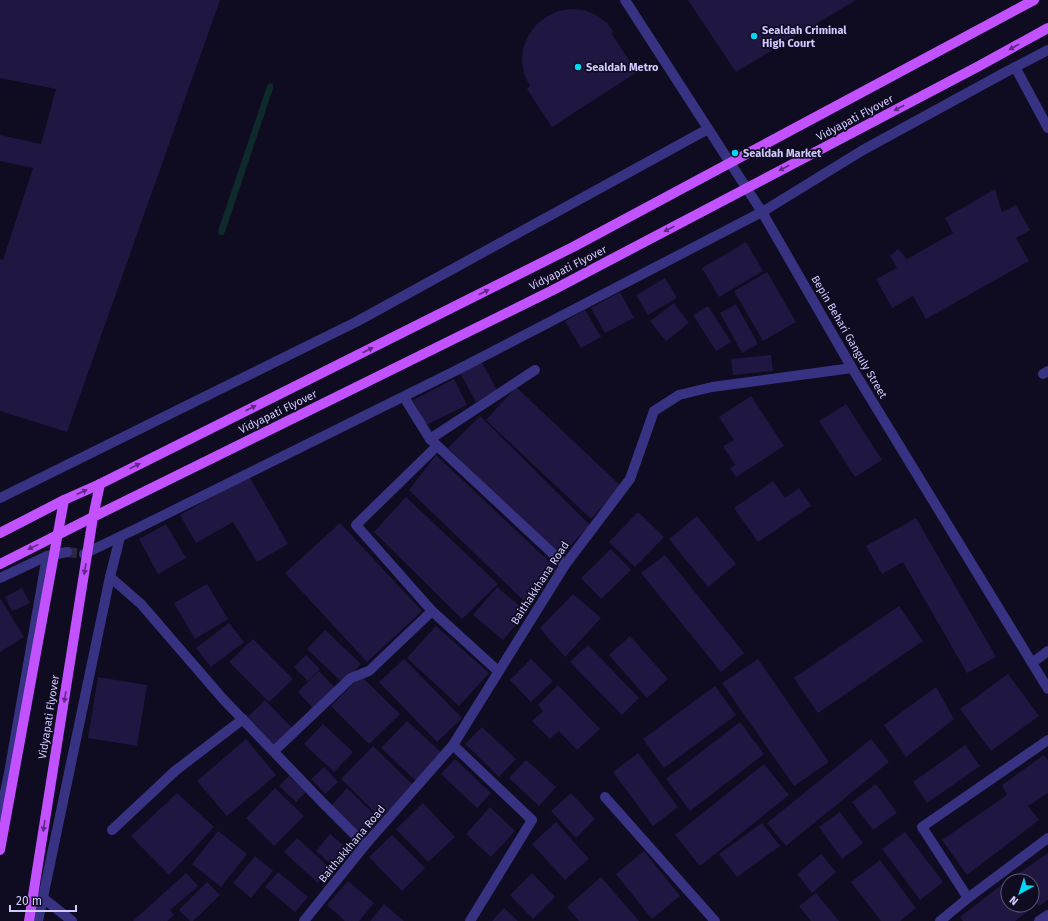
<svg xmlns="http://www.w3.org/2000/svg" width="1048" height="921" viewBox="0 0 1048 921" font-family="'Fira Sans',sans-serif">
<style>
.green{fill:#0e2a2a}
.building{fill:#201642}
.lines{fill:none;stroke-linecap:round;stroke-linejoin:round}
.minor-tunnel{stroke:#2c2841;stroke-width:10;stroke-dasharray:10 5;stroke-linecap:butt}
.minor{stroke:#373282;stroke-width:10}
.major{stroke:#c251ff;stroke-width:10}
.major-bridge{stroke:#c251ff;stroke-width:10}
.oneway{fill:#602a84}
.poi-dot{fill:#00d7f5;stroke:#0f0b20;stroke-width:1.5}
.labels{text-anchor:middle;dominant-baseline:central;stroke-width:3.5;stroke-linejoin:round;paint-order:stroke}
.poi-label{font-size:11px;font-weight:bold;fill:#d1caff;stroke:#0f0b20;text-anchor:start}
.street-label{font-size:11px;fill:#d1caff;stroke:#0f0b20}
</style>
<rect width="100%" height="100%" fill="#0f0b20"/>
<polygon class="green" points="271,83 273,85 273,88 225,232 223,235 219,235 218,231 267,86 269,84"/>
<g class="building">
<polygon points="0,0 220,0 67,432 0,411 0,259 3,260 33,168 0,161 0,135 41,144 56,89 0,78"/>
<polygon points="688,0 856,0 736,72"/>
<polygon points="571,9 584,10 596,15 607,23 614,32 611,33 637,72 552,127 527,89 530,86 524,74 522,61 523,48 528,36 536,25 546,17 558,11"/>
<polygon points="995,189 1002,212 1016,205 1030,230 1016,238 1029,261 926,319 913,296 892,308 876,279 897,268 890,256 898,249 907,259 953,233 945,218"/>
<polygon points="746,242 763,271 719,297 702,268"/>
<polygon points="767,272 796,322 763,341 734,291"/>
<polygon points="665,278 677,298 648,315 636,295"/>
<polygon points="620,292 634,318 605,333 591,308"/>
<polygon points="674,303 689,323 666,341 650,321"/>
<polygon points="736,304 758,344 742,353 720,313"/>
<polygon points="708,306 731,342 716,351 693,315"/>
<polygon points="585,310 601,337 581,348 565,321"/>
<polygon points="771,355 773,371 733,375 731,359"/>
<polygon points="480,359 497,390 476,402 459,371"/>
<polygon points="454,379 467,405 426,425 413,400"/>
<polygon points="516,387 621,486 591,519 486,420"/>
<polygon points="751,396 784,446 736,477 730,468 735,465 723,446 734,440 719,417"/>
<polygon points="846,404 882,460 855,477 819,421"/>
<polygon points="480,416 590,525 559,557 448,448"/>
<polygon points="436,455 557,569 525,602 409,490"/>
<polygon points="249,476 288,544 257,562 233,522 196,543 180,515"/>
<polygon points="773,481 785,498 799,488 811,506 758,542 734,508"/>
<polygon points="406,497 498,584 462,619 374,532"/>
<polygon points="638,512 664,537 635,567 609,542"/>
<polygon points="697,516 736,564 708,587 669,539"/>
<polygon points="916,518 996,657 967,673 903,562 882,574 866,546"/>
<polygon points="340,523 422,611 367,662 285,573"/>
<polygon points="166,524 186,558 158,574 139,539"/>
<polygon points="611,549 631,570 601,599 581,578"/>
<polygon points="665,555 744,653 721,672 641,573"/>
<polygon points="207,584 228,619 195,639 174,603"/>
<polygon points="497,587 527,612 503,640 473,615"/>
<polygon points="22,588 30,603 12,611 5,597"/>
<polygon points="573,594 601,618 565,657 540,628"/>
<polygon points="0,598 24,637 0,652"/>
<polygon points="899,606 923,641 818,713 794,678"/>
<polygon points="229,623 244,642 211,667 196,648"/>
<polygon points="436,626 489,673 459,706 407,658"/>
<polygon points="325,630 361,664 343,683 307,649"/>
<polygon points="630,636 668,679 647,698 609,655"/>
<polygon points="253,639 293,679 269,702 229,662"/>
<polygon points="588,645 639,698 622,715 570,662"/>
<polygon points="306,655 320,669 308,681 294,667"/>
<polygon points="404,659 462,718 437,742 379,682"/>
<polygon points="531,659 553,681 531,702 510,680"/>
<polygon points="758,659 829,762 794,786 722,683"/>
<polygon points="319,671 337,690 316,711 298,692"/>
<polygon points="1008,674 1039,716 991,751 960,709"/>
<polygon points="361,676 400,714 369,744 331,706"/>
<polygon points="98,677 147,685 137,746 88,738"/>
<polygon points="558,685 600,729 577,750 559,731 550,739 532,721 543,711 538,705"/>
<polygon points="715,686 736,715 664,768 643,739"/>
<polygon points="936,687 954,719 906,757 884,725"/>
<polygon points="265,700 293,729 274,748 246,719"/>
<polygon points="407,721 443,754 417,782 381,748"/>
<polygon points="740,722 764,754 690,811 666,779"/>
<polygon points="323,724 353,752 334,772 304,744"/>
<polygon points="482,727 516,759 499,777 465,744"/>
<polygon points="246,739 276,775 227,816 197,781"/>
<polygon points="871,739 889,762 786,846 767,823"/>
<polygon points="965,745 980,766 927,803 913,782"/>
<polygon points="373,746 413,785 381,818 341,779"/>
<polygon points="638,753 678,807 653,826 613,772"/>
<polygon points="1044,755 1048,761 1048,793 1028,806 1039,820 967,875 942,840 1007,795 1002,785"/>
<polygon points="455,759 491,793 477,808 441,774"/>
<polygon points="526,760 556,787 539,806 509,778"/>
<polygon points="764,764 789,795 700,866 675,835"/>
<polygon points="324,767 338,782 325,794 311,779"/>
<polygon points="289,776 306,792 296,802 279,786"/>
<polygon points="876,784 897,813 873,830 852,802"/>
<polygon points="275,788 304,816 274,846 246,818"/>
<polygon points="347,788 378,818 360,836 330,807"/>
<polygon points="177,793 214,827 169,875 131,836"/>
<polygon points="571,793 595,819 576,838 551,811"/>
<polygon points="423,803 455,837 428,862 396,829"/>
<polygon points="490,807 515,831 491,857 466,834"/>
<polygon points="840,812 863,843 842,859 819,827"/>
<polygon points="556,822 589,859 565,880 532,844"/>
<polygon points="762,823 780,846 737,877 719,854"/>
<polygon points="218,831 247,854 221,887 192,864"/>
<polygon points="905,832 943,882 920,900 882,849"/>
<polygon points="330,834 348,849 333,866 316,851"/>
<polygon points="392,835 425,868 402,891 369,857"/>
<polygon points="297,838 331,869 318,883 284,852"/>
<polygon points="644,851 680,896 652,919 616,874"/>
<polygon points="1048,853 1048,900 1039,906 1032,895 1032,881 1022,881 1018,874"/>
<polygon points="821,854 836,872 812,893 797,874"/>
<polygon points="255,856 273,871 251,898 233,883"/>
<polygon points="880,860 916,908 900,921 881,921 851,882"/>
<polygon points="278,872 308,897 295,912 265,887"/>
<polygon points="186,873 198,886 170,910 174,915 167,921 133,921"/>
<polygon points="532,873 555,897 533,919 510,895"/>
<polygon points="601,877 639,921 579,921 567,907"/>
<polygon points="1009,879 1011,881 1008,881 1008,905 1029,905 1032,908 1015,921 963,921 960,917"/>
<polygon points="348,881 374,903 359,921 345,921 327,905"/>
<polygon points="207,882 220,895 193,921 190,921 179,910"/>
<polygon points="816,893 839,921 811,921 799,906"/>
<polygon points="384,904 404,921 370,921"/>
<polygon points="504,908 518,921 492,921"/>
</g>
<g class="lines">
<polyline class="minor-tunnel" points="67,552 84,554"/>
<g class="minor">
<polyline points="625,0 762,212 852,368 1048,689"/>
<polyline points="1015,67 1048,128"/>
<polyline points="535,370 430,439 565,565"/>
<polyline points="1043,374 1048,371"/>
<polyline points="404,397 430,439"/>
<polyline points="437,446 356,525 432,611 498,671"/>
<polyline points="0,498 356,322 708,129"/>
<polyline points="84,554 142,526 457,370 762,212 863,150 1004,73 1048,50"/>
<polyline points="110,577 141,604 223,699 323,803 365,845"/>
<polyline points="0,578 47,556 67,552"/>
<polyline points="1032,663 1048,651"/>
<polyline points="453,745 532,820 470,921"/>
<polyline points="274,751 351,678 369,671 432,611"/>
<polyline points="605,797 715,921"/>
<polyline points="0,815 9,773 47,556"/>
<polyline points="112,830 175,771 243,719"/>
<polyline points="43,898 72,921"/>
<polyline points="968,898 922,827 1048,740"/>
<polyline points="38,921 110,577 120,537"/>
<polyline points="304,921 365,845 453,745 565,565 630,479 654,411 679,395 712,387 852,368"/>
<polyline points="940,921 968,898 1048,838"/>
<polyline points="1039,921 1048,915"/>
</g>
<g class="major">
<polyline points="0,533 64,500 100,484"/>
<polyline points="0,564 93,517 100,484"/>
</g>
<g class="major-bridge">
<polyline points="100,484 573,247 1034,0"/>
<polyline points="0,850 64,500"/>
<polyline points="29,921 93,517 553,290 979,66 1048,28"/>
</g>
</g>
<defs><path id="oneway-solid" d="M-6-.8H1V-3.2L6.5 0L1 3.2V.8H-6Z"/></defs>
<g class="oneway">
<use href="#oneway-solid" transform="translate(1014 47) rotate(151)"/>
<use href="#oneway-solid" transform="translate(899 108) rotate(152)"/>
<use href="#oneway-solid" transform="translate(784 168) rotate(152)"/>
<use href="#oneway-solid" transform="translate(669 229) rotate(152)"/>
<use href="#oneway-solid" transform="translate(484 292) rotate(-27)"/>
<use href="#oneway-solid" transform="translate(368 350) rotate(-27)"/>
<use href="#oneway-solid" transform="translate(251 408) rotate(-27)"/>
<use href="#oneway-solid" transform="translate(135 466) rotate(-27)"/>
<use href="#oneway-solid" transform="translate(82 492) rotate(-25)"/>
<use href="#oneway-solid" transform="translate(33 547) rotate(154)"/>
<use href="#oneway-solid" transform="translate(85 569) rotate(99)"/>
<use href="#oneway-solid" transform="translate(65 697) rotate(99)"/>
<use href="#oneway-solid" transform="translate(44 826) rotate(99)"/>
</g>
<g class="poi-dot">
<circle cx="754" cy="36" r="4"/>
<circle cx="578" cy="67" r="4"/>
<circle cx="735" cy="153" r="4"/>
</g>
<g class="labels">
<g class="poi-label">
<text x="762" y="30">Sealdah Criminal<tspan x="762" dy="13">High Court</tspan></text>
<text x="586" y="67">Sealdah Metro</text>
<text x="743" y="153">Sealdah Market</text>
</g>
<g class="street-label">
<text transform="translate(855 118) rotate(-28)">Vidyapati Flyover</text>
<text transform="translate(568 268) rotate(-27)">Vidyapati Flyover</text>
<text transform="translate(849 337) rotate(60)">Bepin Behari Ganguly Street</text>
<text transform="translate(278 412) rotate(-26)">Vidyapati Flyover</text>
<text transform="translate(540 583) rotate(-57)">Baithakkhana Road</text>
<text transform="translate(49 717) rotate(-81)">Vidyapati Flyover</text>
<text transform="translate(352 844) rotate(-50)">Baithakkhana Road</text>
</g>
</g>
<g transform="translate(1020 893) rotate(219)"><circle r="19" fill="#0f0b20" stroke="#5d5779"/>
<path d="M0-3L7 15L0 10L-7 15Z" fill="#00d7f5"/>
<text y="-6" font-size="11" font-weight="bold" text-anchor="middle" fill="#d1caff">N</text>
</g>
<path d="M10 905v6h66v-6" fill="none" stroke="#d1caff" stroke-width="2"/>
<text x="16" y="905" font-size="12" fill="#d1caff" stroke="#0f0b20" stroke-width="3" paint-order="stroke">20 m</text>
</svg>
